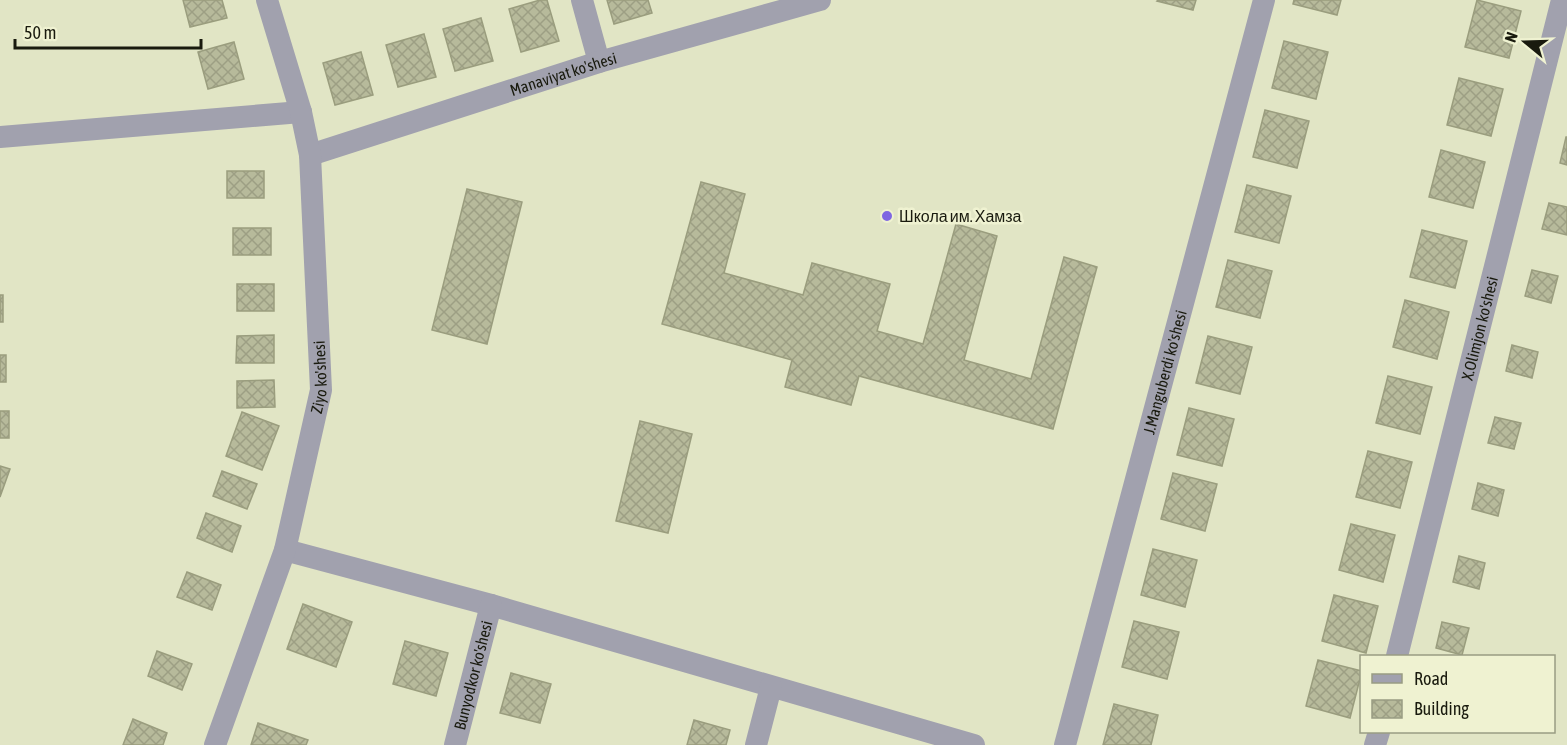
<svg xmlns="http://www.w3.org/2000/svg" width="1567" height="745" viewBox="0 0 1567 745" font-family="'Asap Condensed',sans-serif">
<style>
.building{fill:url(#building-cross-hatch);stroke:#9a9d7e;stroke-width:1.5}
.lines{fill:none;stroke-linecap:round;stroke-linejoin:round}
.street{stroke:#a1a1ae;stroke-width:22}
.poi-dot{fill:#7f67e2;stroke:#eff2d1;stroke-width:2}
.labels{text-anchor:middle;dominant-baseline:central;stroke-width:5;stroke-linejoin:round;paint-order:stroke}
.street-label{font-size:16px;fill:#191a0e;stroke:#eff2d1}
.poi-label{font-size:16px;fill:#191a0e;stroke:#eff2d1;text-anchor:start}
</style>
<defs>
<pattern id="building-cross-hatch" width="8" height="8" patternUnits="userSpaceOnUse" patternTransform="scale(1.5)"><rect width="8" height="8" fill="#b7ba9b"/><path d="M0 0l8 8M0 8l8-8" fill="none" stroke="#9d9f84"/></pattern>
</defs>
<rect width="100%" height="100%" fill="#e1e5c5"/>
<g class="building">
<polygon points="183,0 222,0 227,18 190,27"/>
<polygon points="540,0 547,0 559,41 521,52 509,9"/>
<polygon points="607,0 648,0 652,13 614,24"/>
<polygon points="1158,0 1196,0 1193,10 1157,1"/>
<polygon points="1294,0 1341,0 1337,15 1293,4"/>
<polygon points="1477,0 1521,11 1509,58 1465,47"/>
<polygon points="481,18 493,61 455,71 443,29"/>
<polygon points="424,34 436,77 398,87 386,45"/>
<polygon points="1284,41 1328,52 1316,99 1272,88"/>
<polygon points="234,42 244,79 208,89 198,52"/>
<polygon points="361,52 373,95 335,105 323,63"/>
<polygon points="1459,78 1503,89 1491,136 1447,125"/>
<polygon points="1265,110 1309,121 1297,168 1253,157"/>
<polygon points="1566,137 1567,137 1567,165 1560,163"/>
<polygon points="1441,150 1485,162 1473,208 1429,197"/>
<rect x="227" y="171" width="37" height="27"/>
<polygon points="701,182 745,194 724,273 803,295 812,263 890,284 877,331 923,344 956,224 997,236 964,360 1031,379 1064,257 1097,267 1053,429 859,376 851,405 785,387 792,360 662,324"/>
<polygon points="1247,185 1291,196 1279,243 1235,232"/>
<polygon points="467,189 522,202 487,344 432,330"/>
<polygon points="1549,203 1567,207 1567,235 1542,229"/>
<rect x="233" y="228" width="38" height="27"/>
<polygon points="1422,230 1467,241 1455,288 1410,277"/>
<polygon points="1228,260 1272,271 1260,318 1216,307"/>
<polygon points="1532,270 1558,276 1551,303 1525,296"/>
<rect x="237" y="284" width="37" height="27"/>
<rect x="0" y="295" width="3" height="27"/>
<polygon points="1405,300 1449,312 1437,359 1393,347"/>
<polygon points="274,335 274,363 236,363 237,336"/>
<polygon points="1208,336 1252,347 1240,394 1196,383"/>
<polygon points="1512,345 1538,352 1532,378 1506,371"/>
<rect x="0" y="355" width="6" height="27"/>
<polygon points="1388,376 1432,387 1420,434 1376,423"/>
<polygon points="274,380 275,407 237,408 237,381"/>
<polygon points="1189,408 1234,419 1222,466 1177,455"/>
<rect x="0" y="411" width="9" height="27"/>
<polygon points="242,412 279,426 262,470 226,456"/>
<polygon points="1495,417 1521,423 1514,449 1488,443"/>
<polygon points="640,421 692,434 668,533 616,521"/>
<polygon points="1368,451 1412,462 1400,508 1356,497"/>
<polygon points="0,466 10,469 0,497"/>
<polygon points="222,471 257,484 247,509 213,496"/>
<polygon points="1173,473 1217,484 1205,531 1161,519"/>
<polygon points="1478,483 1504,490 1498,516 1472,509"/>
<polygon points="206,513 241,526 232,552 197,538"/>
<polygon points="1351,524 1395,535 1383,582 1339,570"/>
<polygon points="1153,549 1197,560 1185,607 1141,595"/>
<polygon points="1459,556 1485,563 1479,589 1453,582"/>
<polygon points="187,572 221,585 212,610 177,597"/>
<polygon points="1334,595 1378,606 1366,653 1322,641"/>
<polygon points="303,604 352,622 336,667 287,649"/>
<polygon points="1134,621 1179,632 1167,679 1122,667"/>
<polygon points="1442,622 1469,628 1462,655 1436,648"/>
<polygon points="405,641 448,653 436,696 393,684"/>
<polygon points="157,651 192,664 182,690 148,676"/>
<polygon points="1318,660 1362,671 1350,718 1306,706"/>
<polygon points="511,673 551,684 540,723 500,713"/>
<polygon points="1114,704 1158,715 1151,745 1103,745"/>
<polygon points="133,719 167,733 163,745 123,745"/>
<polygon points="694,720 730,730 726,745 687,745"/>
<polygon points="258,723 308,740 306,745 251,745"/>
</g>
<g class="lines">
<g class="street">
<polyline points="582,0 599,62"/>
<polyline points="0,137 301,112"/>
<path id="s1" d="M310 155 599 62 820 0"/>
<polyline points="285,550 491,605 974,745"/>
<path id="s2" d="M1397 656 1562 0"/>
<path id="s3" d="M215 745 285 550 321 390 310 155 301 112 267 0"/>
<path id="s4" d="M455 745 491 605"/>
<polyline points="756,745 771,687"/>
<path id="s5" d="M1065 745 1264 0"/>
<polyline points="1375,745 1379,732"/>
</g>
</g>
<circle class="poi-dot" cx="887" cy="216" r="6"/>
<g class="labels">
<g class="street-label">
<text stroke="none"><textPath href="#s1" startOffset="266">Manaviyat ko'shesi</textPath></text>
<text stroke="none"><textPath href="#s2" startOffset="338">X.Olimjon ko'shesi</textPath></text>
<text stroke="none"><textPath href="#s5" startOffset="386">J.Manguberdi ko'shesi</textPath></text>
<text stroke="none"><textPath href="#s3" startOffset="384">Ziyo ko'shesi</textPath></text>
<text stroke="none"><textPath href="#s4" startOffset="72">Bunyodkor ko'shesi</textPath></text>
</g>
<g class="poi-label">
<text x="899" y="216">Школа им. Хамза</text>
</g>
</g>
<rect x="1360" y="655" width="195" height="78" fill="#eff2d1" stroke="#999c83" stroke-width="1.5"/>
<rect x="1372" y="674" width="30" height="9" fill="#a1a1ae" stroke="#999c83" stroke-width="1.5"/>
<text x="1414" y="685" font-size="18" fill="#191a0e">Road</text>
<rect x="1372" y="700" width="30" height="18" fill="url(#building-cross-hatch)" stroke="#999c83" stroke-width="1.5"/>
<text x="1414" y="715" font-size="18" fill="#191a0e">Building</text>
<g transform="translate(1525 42) rotate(289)" stroke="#eff2d1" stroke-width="4.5" paint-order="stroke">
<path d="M0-4.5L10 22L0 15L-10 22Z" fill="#191a0e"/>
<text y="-9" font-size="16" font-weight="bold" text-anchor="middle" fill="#191a0e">N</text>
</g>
<path d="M15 39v9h186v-9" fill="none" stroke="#191a0e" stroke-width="3"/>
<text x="24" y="39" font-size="18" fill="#191a0e" stroke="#eff2d1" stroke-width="4.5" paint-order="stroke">50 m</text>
</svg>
